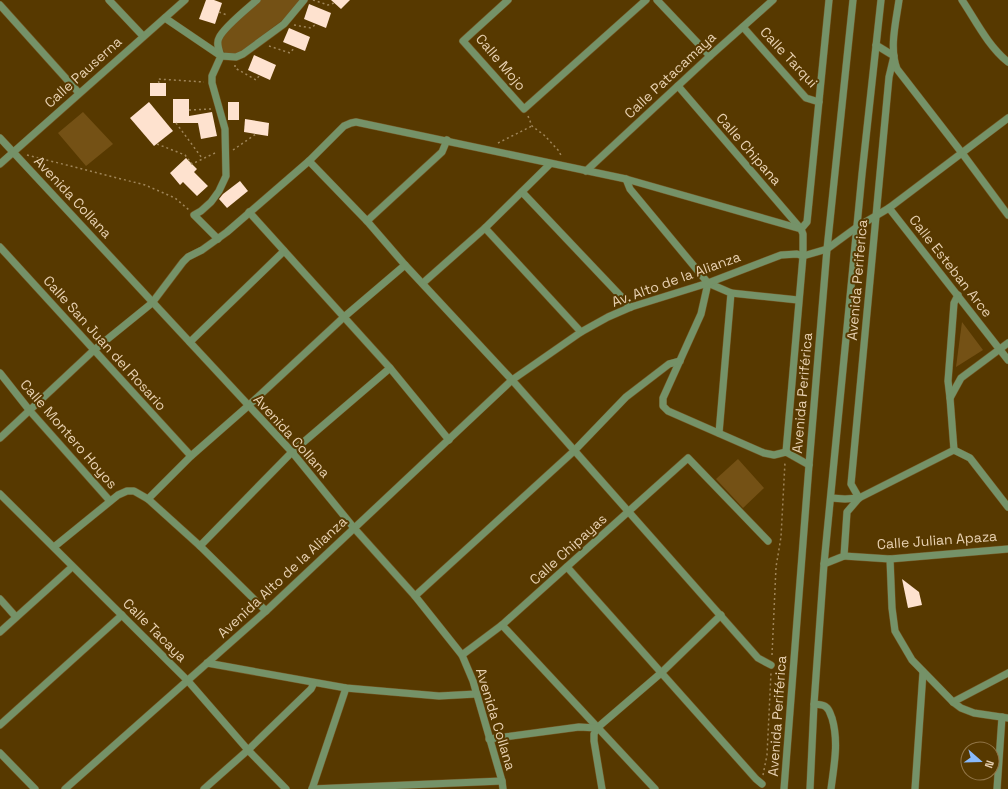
<svg xmlns="http://www.w3.org/2000/svg" width="1008" height="789" viewBox="0 0 1008 789" font-family="'Space Grotesk',sans-serif">
<style>
.green{fill:#745115}
.building{fill:#fee2cf}
.lines{fill:none;stroke-linecap:round;stroke-linejoin:round}
.minor-casing{stroke:#745723;stroke-width:8}
.path{stroke:#9f8558;stroke-width:1.5;stroke-dasharray:2 3;stroke-linecap:butt}
.minor{stroke:#759268;stroke-width:7}
.labels{text-anchor:middle;dominant-baseline:central;stroke-width:4;stroke-linejoin:round;paint-order:stroke}
.street-label{font-size:14px;fill:#e7d0b0;stroke:#573900}
</style>
<rect width="100%" height="100%" fill="#573900"/>
<g class="green">
<polygon points="258,0 301,0 288,16 238,54 226,54 222,49 220,38"/>
<polygon points="83,112 113,144 86,166 58,133"/>
<polygon points="962,322 983,350 956,367"/>
<polygon points="738,459 764,488 743,508 716,479"/>
</g>
<g class="building">
<polygon points="206,0 214,0 222,3 215,24 199,19"/>
<polygon points="331,0 350,0 341,9"/>
<polygon points="309,4 331,13 326,28 304,19"/>
<polygon points="289,28 310,37 305,51 283,42"/>
<polygon points="254,55 276,65 270,80 248,70"/>
<rect x="150" y="83" width="16" height="13"/>
<polygon points="173,99 189,99 189,116 212,112 217,136 201,139 198,123 173,123"/>
<polygon points="149,102 173,131 154,146 130,118"/>
<rect x="228" y="102" width="11" height="18"/>
<polygon points="245,119 269,123 268,136 244,132"/>
<polygon points="186,158 197,169 194,172 208,186 197,196 183,182 180,185 170,173"/>
<polygon points="240,181 248,191 227,208 219,199 223,194"/>
<polygon points="902,579 919,592 922,605 908,608"/>
</g>
<g class="lines">
<defs>
<g id="minor">
<polyline points="109,0 143,36"/>
<path d="M257 0C248 8 223 28 219 38 216 43 219 50 221 56L236 57 243 54 284 24 304 0"/>
<polyline points="508,0 463,41 524,109 646,0"/>
<polyline points="657,0 710,56"/>
<path d="M899 0C896 22 889 48 897 69L962 153 1008 215"/>
<path d="M962 0C976 21 988 46 1008 62"/>
<polyline points="0,5 79,93"/>
<polyline points="165,18 221,56 212,76 212,83 225,129 226,176 219,191 211,202 201,211 194,215 218,239"/>
<polyline points="743,27 806,98 819,102"/>
<polyline points="678,86 801,229 807,222 829,0"/>
<polyline points="0,138 292,452 354,528 415,596 462,655 473,681 502,781 503,789"/>
<polyline points="309,161 367,221 405,265 512,380 758,658 771,665"/>
<polyline points="0,164 185,0"/>
<polyline points="586,171 710,56 773,0"/>
<polyline points="626,179 630,189 708,283 731,293 719,433"/>
<polyline points="522,192 631,307"/>
<polyline points="889,208 1008,360"/>
<polyline points="249,212 390,368 449,440"/>
<polyline points="367,221 442,152 447,140"/>
<polyline points="485,228 581,332"/>
<polyline points="0,247 191,456"/>
<polyline points="423,283 485,228 550,164"/>
<polyline points="708,283 701,314 663,398 663,406 668,411 764,453 774,455 786,452 809,465"/>
<polyline points="731,293 798,300"/>
<polyline points="190,342 284,251"/>
<polyline points="0,373 30,411 110,501"/>
<polyline points="950,398 948,381 954,303 958,295"/>
<polyline points="0,438 94,350 152,303 183,262 188,257 202,250 227,232 309,161 344,126 351,123 356,122 626,179 801,229 803,234 803,256 786,452"/>
<polyline points="954,450 950,398 956,387 961,378 1008,343"/>
<polyline points="954,450 970,458 1008,507"/>
<polyline points="0,494 188,681 248,750 286,789"/>
<polyline points="831,498 845,499 859,498 851,484 889,77 894,56 876,45"/>
<polyline points="148,499 191,456 248,406 344,317 405,265"/>
<polyline points="200,546 292,452 390,368"/>
<polyline points="54,547 118,495 127,491 134,491 148,499 200,546 266,611"/>
<polyline points="844,556 890,559 1008,549"/>
<polyline points="890,559 892,608 895,631 912,660 953,702 961,708 974,713 1008,718"/>
<polyline points="824,564 844,556 847,512 859,498 954,450"/>
<polyline points="567,567 756,779 762,784"/>
<polyline points="415,596 574,451 626,397 669,364 680,361"/>
<polyline points="0,599 16,617"/>
<polyline points="502,625 655,789"/>
<polyline points="0,632 72,567"/>
<polyline points="462,655 502,625 688,458 768,541"/>
<polyline points="207,663 346,688 439,696 476,694"/>
<polyline points="953,702 1008,673"/>
<path d="M814 704C818 705 823 704 826 707 830 710 830 714 832 718 839 742 834 765 831 789"/>
<polyline points="0,725 122,615"/>
<polyline points="489,739 579,727 597,728"/>
<polyline points="0,753 35,789"/>
<polyline points="65,789 266,611 512,380 581,332 608,317 631,307 708,283 781,255 797,254 803,256 827,249 857,227 889,208 1008,118"/>
<polyline points="204,789 248,750 311,689 314,683"/>
<polyline points="312,789 502,781"/>
<polyline points="312,789 346,688"/>
<polyline points="602,789 594,741 594,734 597,728 661,673 721,615"/>
<polyline points="784,789 809,465 827,249 853,0"/>
<polyline points="810,789 814,704 824,564 862,174 881,0"/>
<polyline points="915,789 923,672"/>
<polyline points="997,789 1002,717"/>
</g>
</defs>
<use href="#minor" class="minor-casing"/>
<g class="path">
<polyline points="313,0 328,5 334,3"/>
<polyline points="219,12 227,15"/>
<polyline points="294,25 311,28 316,24"/>
<polyline points="269,46 290,53 295,47"/>
<polyline points="235,65 235,68 256,80 259,76"/>
<polyline points="159,83 158,79 204,82"/>
<polyline points="189,110 211,109"/>
<polyline points="528,116 532,126 544,135 558,150 562,157"/>
<polyline points="176,123 202,158"/>
<polyline points="498,143 532,126"/>
<polyline points="157,144 185,155 192,164 217,152"/>
<polyline points="233,150 256,134"/>
<polyline points="27,155 145,185 175,198 189,210"/>
<polyline points="772,655 776,567 781,537 785,462"/>
<polyline points="763,775 767,755 771,673"/>
</g>
<use href="#minor" class="minor"/>
</g>
<g class="labels">
<g class="street-label">
<text transform="translate(789 57) rotate(47)">Calle Tarqui</text>
<text transform="translate(501 62) rotate(50)">Calle Mojo</text>
<text transform="translate(83 72) rotate(-42)">Calle Pauserna</text>
<text transform="translate(670 75) rotate(-43)">Calle Patacamaya</text>
<text transform="translate(749 149) rotate(49)">Calle Chipana</text>
<text transform="translate(73 197) rotate(47)">Avenida Collana</text>
<text transform="translate(951 266) rotate(52)">Calle Esteban Arce</text>
<text transform="translate(676 279) rotate(-20)">Av. Alto de la Alianza</text>
<text transform="translate(857 280) rotate(-85)">Avenida Periferica</text>
<text transform="translate(105 343) rotate(48)">Calle San Juan del Rosario</text>
<text transform="translate(802 393) rotate(-85)">Avenida Periférica</text>
<text transform="translate(69 434) rotate(49)">Calle Montero Hoyos</text>
<text transform="translate(292 436) rotate(48)">Avenida Collana</text>
<text transform="translate(937 540) rotate(-4)">Calle Julian Apaza</text>
<text transform="translate(568 549) rotate(-42)">Calle Chipayas</text>
<text transform="translate(282 577) rotate(-43)">Avenida Alto de la Alianza</text>
<text transform="translate(155 630) rotate(45)">Calle Tacaya</text>
<text transform="translate(777 716) rotate(-86)">Avenida Periférica</text>
<text transform="translate(496 719) rotate(73)">Avenida Collana</text>
</g>
</g>
<g transform="translate(980 761) rotate(110)"><circle r="19" fill="#573900" stroke="#917546"/>
<path d="M0-3L7 15L0 10L-7 15Z" fill="#89bafc"/>
<text y="-6" font-size="11" font-weight="bold" text-anchor="middle" fill="#e7d0b0">N</text>
</g>
</svg>
